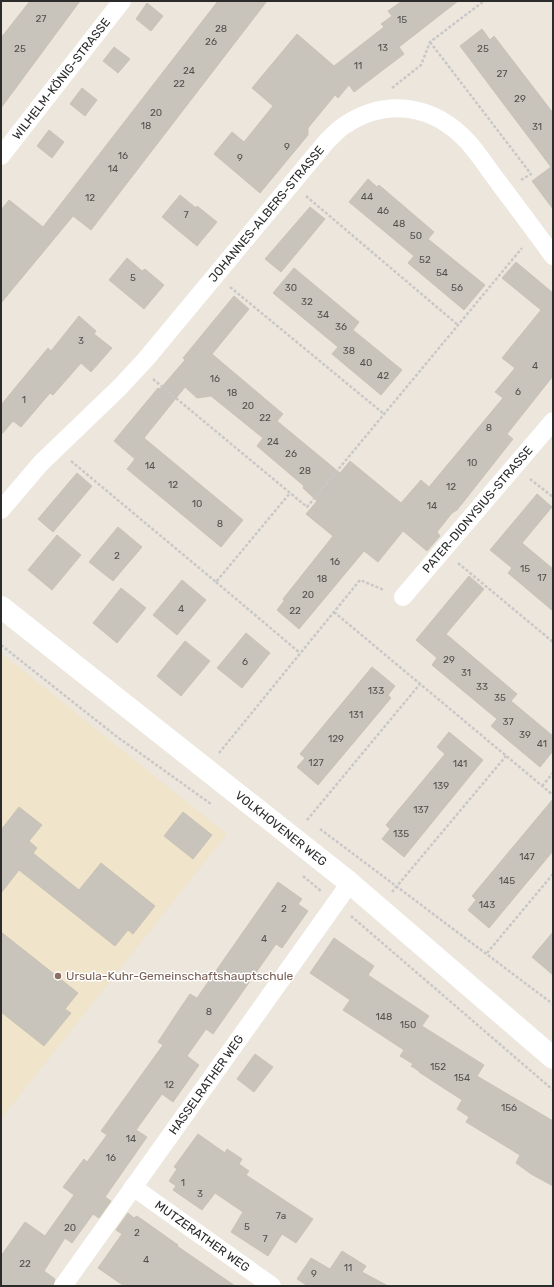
<svg xmlns="http://www.w3.org/2000/svg" width="554" height="1287" viewBox="0 0 554 1287" font-family="Rubik,sans-serif">
<style>
.education{fill:#f0e4cb}
.building{fill:#c9c4bb;stroke:#c9c2b5}
.lines{fill:none;stroke-linecap:round;stroke-linejoin:round}
.path{stroke:#c8c8c8;stroke-width:2.5;stroke-dasharray:3 2;stroke-linecap:butt}
.street{stroke:#fff;stroke-width:18}
.secondary{stroke:#fff;stroke-width:22}
.education-dot{fill:#8d6e63;stroke:#fff;stroke-width:1.5}
.labels{text-anchor:middle;dominant-baseline:central;stroke-width:3;stroke-linejoin:round;paint-order:stroke}
.number-label{font-size:10px;fill:#52514f}
.street-label{font-size:12px;fill:#2b2b2b;stroke:#fff}
.education-label{font-size:12px;fill:#785e54;stroke:#fff;text-anchor:start}
</style>
<rect width="100%" height="100%" fill="#ede6dc"/>
<polygon class="education" points="1,653 227,834 1,1119"/>
<g class="building">
<polygon points="30,1 80,1 1,108 1,38"/>
<polygon points="218,1 267,1 91,230 73,216 1,303 1,210 9,200 43,227"/>
<polygon points="402,1 458,1 399,47 404,54 354,92 349,85 338,98 335,95 308,128 308,135 260,193 214,154 232,132 244,142 273,106 252,88 297,34 334,66 384,27 381,24 392,16 388,11"/>
<polygon points="147,3 163,16 151,31 136,19"/>
<polygon points="482,29 490,40 494,36 553,113 553,209 532,181 551,167 460,46"/>
<polygon points="114,47 130,59 118,73 103,61"/>
<polygon points="82,88 97,100 85,116 70,104"/>
<polygon points="49,130 64,142 52,158 37,146"/>
<polygon points="368,179 377,187 379,185 434,232 428,239 485,285 464,310 408,263 414,256 349,202"/>
<polygon points="180,195 196,208 197,206 217,222 197,246 162,217"/>
<polygon points="310,207 325,219 281,272 265,259"/>
<polygon points="127,258 142,271 145,269 164,285 144,309 109,280"/>
<polygon points="516,262 553,293 553,376 507,434 513,439 457,510 452,513 437,532 440,536 427,551 403,531 378,562 364,551 299,629 277,610 284,601 283,599 333,536 306,514 317,501 303,488 304,486 257,446 263,438 211,396 197,398 185,387 144,438 243,520 221,547 127,469 135,459 114,441 158,388 160,389 185,360 183,358 234,296 249,309 212,354 283,414 277,421 340,473 350,461 401,503 421,480 429,487 503,398 495,392 515,368 502,358 541,310 502,278"/>
<polygon points="294,268 359,322 353,330 402,370 381,395 332,354 338,347 273,293"/>
<polygon points="79,316 96,331 94,334 112,348 91,372 81,363 53,395 50,393 21,427 13,421 1,435 1,405 48,348 51,351"/>
<polygon points="77,473 92,486 53,532 38,519"/>
<polygon points="537,494 552,507 522,543 553,569 553,611 508,573 512,568 490,550"/>
<polygon points="118,527 142,547 113,581 89,562"/>
<polygon points="57,535 81,555 52,590 28,570"/>
<polygon points="469,576 484,589 446,634 517,694 511,701 553,736 553,751 540,767 491,726 497,719 432,665 437,658 416,640"/>
<polygon points="182,580 206,600 177,635 153,615"/>
<polygon points="121,588 146,608 117,643 93,623"/>
<polygon points="246,633 270,653 242,688 217,668"/>
<polygon points="185,641 210,661 181,696 157,676"/>
<polygon points="372,667 395,686 388,695 391,698 318,785 297,767 305,758 300,754"/>
<polygon points="449,732 483,760 404,857 382,839 390,829 386,825 445,754 437,747"/>
<polygon points="553,799 553,851 489,928 468,910 476,900 472,896"/>
<polygon points="19,807 42,825 29,841 37,848 33,853 79,890 101,863 155,906 133,934 128,930 115,946 19,870 1,893 1,830"/>
<polygon points="183,812 212,835 193,859 164,836"/>
<polygon points="278,882 302,899 298,904 308,911 282,948 276,944 213,1034 206,1029 187,1056 199,1065 173,1102 162,1094 136,1130 147,1137 105,1197 111,1201 99,1218 93,1214 72,1243 65,1238 44,1271 55,1279 53,1286 1,1286 1,1256 25,1222 45,1236 74,1195 63,1187 84,1159 87,1162 107,1135 101,1131 163,1045 158,1042 179,1010 190,994 197,998"/>
<polygon points="1,932 78,993 65,1009 71,1013 44,1046 1,1012"/>
<polygon points="553,932 553,975 532,957"/>
<polygon points="334,938 374,966 368,975 429,1016 422,1026 484,1065 477,1076 553,1121 553,1186 531,1174 516,1163 520,1155 466,1122 469,1117 457,1109 462,1100 419,1072 419,1071 411,1066 413,1064 400,1056 404,1050 343,1010 350,1000 310,973"/>
<polygon points="255,1054 273,1067 254,1092 237,1079"/>
<polygon points="198,1134 225,1153 227,1149 242,1159 239,1164 249,1171 246,1175 313,1219 296,1243 282,1234 268,1256 231,1232 243,1212 215,1193 202,1210 173,1190 176,1186 169,1181 177,1169 174,1167"/>
<polygon points="128,1213 134,1218 137,1216 178,1245 177,1246 235,1286 124,1286 98,1268 122,1234 116,1230"/>
<polygon points="342,1251 366,1266 362,1272 388,1286 308,1286 297,1279 311,1258 330,1269"/>
</g>
<g class="lines">
<g class="path">
<polyline points="430,42 531,174 521,180"/>
<polyline points="392,88 421,65 430,42 484,1"/>
<polyline points="306,196 458,325"/>
<polyline points="230,287 384,414"/>
<polyline points="153,379 307,507 522,248"/>
<polyline points="71,461 216,582 290,493"/>
<polyline points="530,479 553,497"/>
<polyline points="458,563 553,642"/>
<polyline points="216,582 300,653"/>
<polyline points="334,612 553,795"/>
<polyline points="1,645 116,736 211,804"/>
<polyline points="219,753 360,580 384,590"/>
<polyline points="542,786 553,773"/>
<polyline points="307,820 420,684"/>
<polyline points="320,829 553,1004"/>
<polyline points="303,876 321,891"/>
<polyline points="392,892 506,756"/>
<polyline points="351,916 553,1090"/>
<polyline points="487,953 553,874"/>
</g>
<g class="street">
<path id="s1" d="M1 156 122 1"/>
<path id="s2" d="M1 510 41 463 120 387 146 359 327 141C333 136 338 129 345 125 387 97 434 105 468 142 479 154 488 169 499 183 517 207 535 231 553 256"/>
<path id="s3" d="M403 597 553 421"/>
<path id="s4" d="M133 1187 272 1286"/>
<path id="s5" d="M63 1286 350 883"/>
</g>
<path class="secondary" id="s6" d="M1 607 350 883 553 1058"/>
</g>
<circle class="education-dot" cx="58" cy="976" r="4"/>
<g class="labels">
<g class="number-label">
<text x="41" y="19">27</text>
<text x="402" y="20">15</text>
<text x="221" y="29">28</text>
<text x="211" y="42">26</text>
<text x="383" y="48">13</text>
<text x="20" y="49">25</text>
<text x="483" y="49">25</text>
<text x="358" y="66">11</text>
<text x="189" y="71">24</text>
<text x="502" y="74">27</text>
<text x="179" y="84">22</text>
<text x="520" y="99">29</text>
<text x="156" y="113">20</text>
<text x="146" y="126">18</text>
<text x="537" y="127">31</text>
<text x="287" y="147">9</text>
<text x="123" y="156">16</text>
<text x="240" y="158">9</text>
<text x="113" y="169">14</text>
<text x="367" y="197">44</text>
<text x="90" y="198">12</text>
<text x="383" y="211">46</text>
<text x="186" y="215">7</text>
<text x="399" y="224">48</text>
<text x="416" y="236">50</text>
<text x="425" y="260">52</text>
<text x="442" y="273">54</text>
<text x="133" y="278">5</text>
<text x="291" y="288">30</text>
<text x="457" y="288">56</text>
<text x="307" y="302">32</text>
<text x="323" y="315">34</text>
<text x="341" y="327">36</text>
<text x="81" y="341">3</text>
<text x="349" y="351">38</text>
<text x="366" y="363">40</text>
<text x="535" y="366">4</text>
<text x="383" y="376">42</text>
<text x="215" y="379">16</text>
<text x="518" y="392">6</text>
<text x="232" y="393">18</text>
<text x="24" y="400">1</text>
<text x="248" y="406">20</text>
<text x="265" y="418">22</text>
<text x="489" y="428">8</text>
<text x="273" y="442">24</text>
<text x="291" y="454">26</text>
<text x="472" y="463">10</text>
<text x="150" y="466">14</text>
<text x="305" y="471">28</text>
<text x="173" y="485">12</text>
<text x="451" y="487">12</text>
<text x="197" y="504">10</text>
<text x="432" y="506">14</text>
<text x="220" y="524">8</text>
<text x="117" y="556">2</text>
<text x="335" y="562">16</text>
<text x="525" y="569">15</text>
<text x="542" y="578">17</text>
<text x="322" y="579">18</text>
<text x="308" y="595">20</text>
<text x="181" y="609">4</text>
<text x="295" y="611">22</text>
<text x="449" y="660">29</text>
<text x="245" y="662">6</text>
<text x="466" y="673">31</text>
<text x="482" y="687">33</text>
<text x="376" y="691">133</text>
<text x="500" y="698">35</text>
<text x="356" y="715">131</text>
<text x="508" y="722">37</text>
<text x="525" y="735">39</text>
<text x="336" y="739">129</text>
<text x="542" y="744">41</text>
<text x="316" y="763">127</text>
<text x="460" y="764">141</text>
<text x="441" y="786">139</text>
<text x="421" y="810">137</text>
<text x="401" y="834">135</text>
<text x="527" y="857">147</text>
<text x="507" y="881">145</text>
<text x="487" y="905">143</text>
<text x="284" y="909">2</text>
<text x="264" y="939">4</text>
<text x="209" y="1012">8</text>
<text x="384" y="1017">148</text>
<text x="408" y="1025">150</text>
<text x="438" y="1067">152</text>
<text x="462" y="1078">154</text>
<text x="169" y="1085">12</text>
<text x="509" y="1108">156</text>
<text x="131" y="1139">14</text>
<text x="111" y="1158">16</text>
<text x="183" y="1183">1</text>
<text x="200" y="1194">3</text>
<text x="281" y="1216">7a</text>
<text x="247" y="1227">5</text>
<text x="70" y="1228">20</text>
<text x="137" y="1233">2</text>
<text x="265" y="1239">7</text>
<text x="146" y="1260">4</text>
<text x="25" y="1264">22</text>
<text x="348" y="1268">11</text>
<text x="314" y="1274">9</text>
</g>
<g class="street-label">
<text stroke="none"><textPath href="#s1" startOffset="98">WILHELM-KÖNIG-STRASSE</textPath></text>
<text stroke="none"><textPath href="#s2" startOffset="398">JOHANNES-ALBERS-STRASSE</textPath></text>
<text stroke="none"><textPath href="#s3" startOffset="115">PATER-DIONYSIUS-STRASSE</textPath></text>
<text stroke="none"><textPath href="#s6" startOffset="357">VOLKHOVENER WEG</textPath></text>
<text stroke="none"><textPath href="#s5" startOffset="247">HASSELRATHER WEG</textPath></text>
<text stroke="none"><textPath href="#s4" startOffset="85">MUTZERATHER WEG</textPath></text>
</g>
<g class="education-label">
<text x="66" y="976">Ursula-Kuhr-Gemeinschaftshauptschule</text>
</g>
</g>
<rect width="554" height="1287" fill="none" stroke="#2b2b2b" stroke-width="4"/>
</svg>
